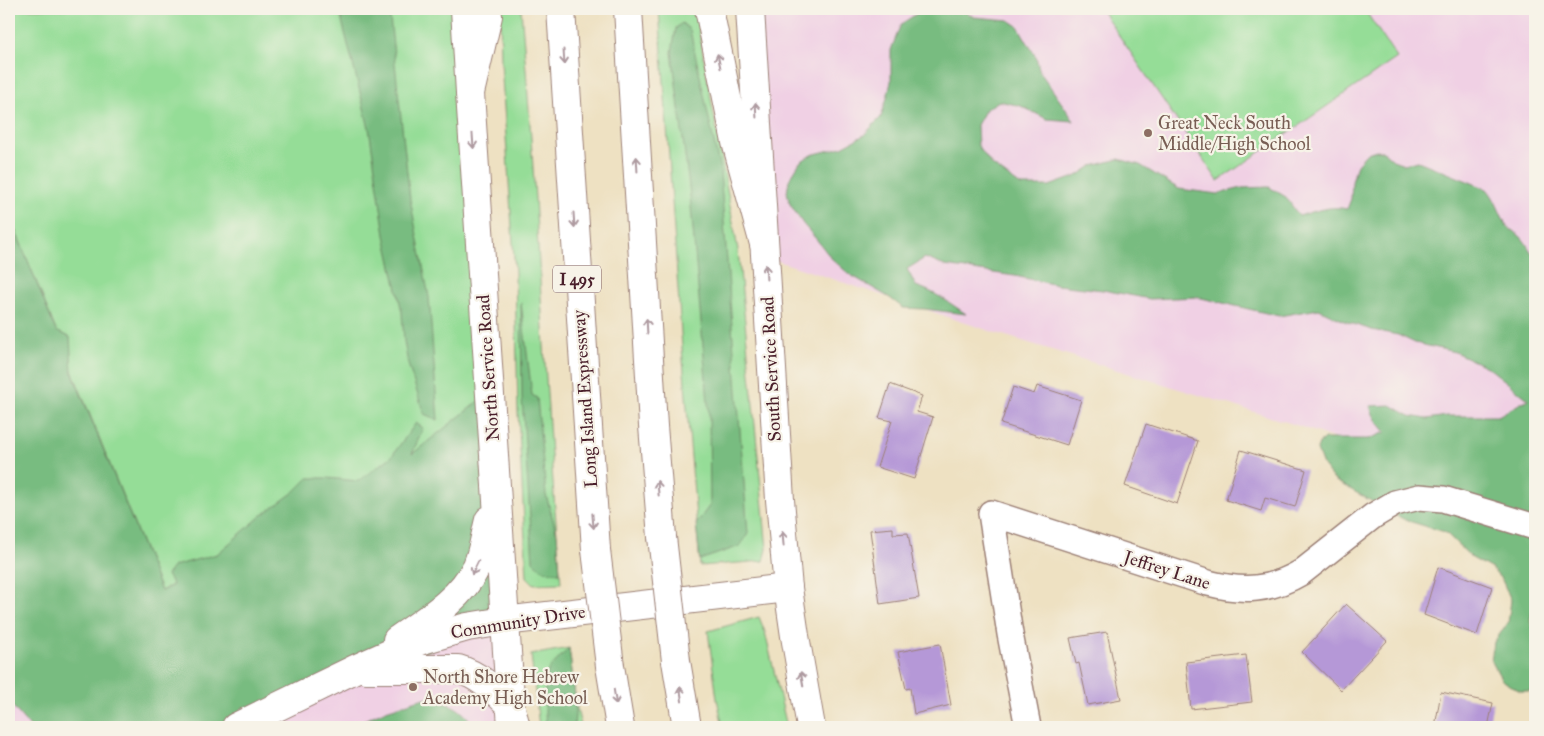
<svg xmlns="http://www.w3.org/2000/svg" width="1544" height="736" viewBox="0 0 1544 736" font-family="'IM FELL Great Primer',serif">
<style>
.built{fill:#f0d0e4}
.green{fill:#95dd97;stroke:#707e61}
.forest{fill:#78bc80;stroke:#616e56}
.building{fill:#b598d7}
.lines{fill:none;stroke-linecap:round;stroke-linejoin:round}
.minor-casing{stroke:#9c8076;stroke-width:28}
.secondary-casing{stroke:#9c8076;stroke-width:30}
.motorway-casing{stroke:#9c8076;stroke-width:30}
.minor{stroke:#fff;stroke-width:25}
.secondary{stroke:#fff;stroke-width:28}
.motorway{stroke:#fff;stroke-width:28}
.motorway-bridge-casing{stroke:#9c8076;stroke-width:30;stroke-linecap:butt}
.motorway-bridge{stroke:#fff;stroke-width:28}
.oneway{stroke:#ae9aa0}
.education-dot{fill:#8d6e63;stroke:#f7f3e8;stroke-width:2}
.labels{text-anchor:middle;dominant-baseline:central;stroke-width:4.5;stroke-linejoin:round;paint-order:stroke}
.shield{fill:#f7f3e8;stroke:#7e5f64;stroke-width:1}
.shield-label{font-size:16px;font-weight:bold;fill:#4a1f2b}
.education-label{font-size:18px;fill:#785e54;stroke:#f7f3e8;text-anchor:start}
.street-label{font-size:18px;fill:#4a1f2b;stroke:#f7f3e8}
</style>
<rect width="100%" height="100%" fill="#f7f3e8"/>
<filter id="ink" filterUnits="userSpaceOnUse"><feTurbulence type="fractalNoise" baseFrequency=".02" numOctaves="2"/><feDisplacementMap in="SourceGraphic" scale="10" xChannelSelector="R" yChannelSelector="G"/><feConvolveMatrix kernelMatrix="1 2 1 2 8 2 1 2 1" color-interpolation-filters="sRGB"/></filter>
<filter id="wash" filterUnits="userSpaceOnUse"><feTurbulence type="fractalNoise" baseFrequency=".0096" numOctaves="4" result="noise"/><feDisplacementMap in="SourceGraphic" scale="20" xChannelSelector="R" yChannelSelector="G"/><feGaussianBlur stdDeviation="1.12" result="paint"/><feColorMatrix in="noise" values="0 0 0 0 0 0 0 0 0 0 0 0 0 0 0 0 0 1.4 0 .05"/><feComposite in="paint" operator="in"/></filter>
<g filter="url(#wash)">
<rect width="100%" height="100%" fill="#eee1c2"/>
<g class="built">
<polygon points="752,9 1535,9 1535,506 1499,496 1293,424 990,331 769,258"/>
<polygon points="504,621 512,727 236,727"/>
<polygon points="9,702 30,727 9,727"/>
</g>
<g class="green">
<polygon points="9,9 465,9 489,393 390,473 161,591 9,214"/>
<path d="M500 9H521C538 200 544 392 561 583L534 584 527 577 518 412 515 273 501 62Z"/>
<polygon points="659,9 695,9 738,250 767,549 764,561 700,566 682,348"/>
<polygon points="1101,9 1364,9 1397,58 1218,181"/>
<polygon points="759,617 765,632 787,727 723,727 717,699 708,631"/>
<polygon points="569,648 576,703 581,727 539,727 531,655"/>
</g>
<g class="forest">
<polygon points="339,9 389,9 410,199 429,297 438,420 424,414 408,364 404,341 402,312 385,235 369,128"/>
<path d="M927 9H960L974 17 1009 20 1018 26 1036 57 1040 72 1074 121 1047 119 1021 106 999 101 986 109 977 125 978 146 992 165 1021 186H1049L1077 176 1092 166 1119 159 1140 165 1179 189 1218 194 1242 188 1269 187 1286 197 1299 216C1315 211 1330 205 1347 209L1351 199 1352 182 1357 164 1367 153 1376 150 1383 151 1393 160 1404 164 1418 161 1487 189C1496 199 1499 212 1506 224 1509 230 1516 232 1521 237 1527 243 1529 251 1535 256V607L1533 608 1530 621 1535 632V691H1520L1502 680 1491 660 1494 642 1508 623 1511 600 1502 580 1492 569 1472 558 1445 532 1405 520 1334 480 1323 466 1317 450 1319 443 1325 439H1369L1386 432C1379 424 1373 417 1370 406L1391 405 1410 416 1427 419 1447 416H1498L1528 399 1489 368 1455 352 1415 343 1398 335 1372 330 1344 321 1319 309 1279 316 1197 297 1150 299 1103 290 1057 285 1015 276 945 266 925 258 907 269 916 286C935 292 950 303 966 314L924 309 903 308 890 298 849 274 831 258 817 240 803 224 790 204 787 193 789 180 800 162 811 155 842 147 864 135 881 117 887 98 891 82V50L901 24 921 11Z"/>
<polygon points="682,23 690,30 720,170 748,534 740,546 700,560 696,524 710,505 709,414 690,195 672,52 676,28"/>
<polygon points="9,214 56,331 70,337 72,372 161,591 173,585 167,575 174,566 217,554 261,516 294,492 308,478 327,478 358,481 391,457 416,423 423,428 412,454 489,393 504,621 236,727 30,727 9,702"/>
<path d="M521 303 532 395 537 398 546 495 557 534 560 573C549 572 540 571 533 561L522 398Z"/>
<polygon points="569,648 576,703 574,727 546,727 544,695 548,670"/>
<path d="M424 698C448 703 460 705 475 727H349L386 710Z"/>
</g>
<g id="blocks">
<g class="building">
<polygon points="890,384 922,396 917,412 933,417 914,479 877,467 892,421 879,418"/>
<polygon points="1037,386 1081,400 1067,445 1001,424 1013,387 1034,394"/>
<polygon points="1146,424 1198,441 1177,504 1125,486"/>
<polygon points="1241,450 1306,470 1295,507 1265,498 1261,511 1226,500"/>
<polygon points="893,528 893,534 908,533 919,598 880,604 870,530"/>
<polygon points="1438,567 1492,587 1477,635 1424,615"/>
<polygon points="1346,604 1387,641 1341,690 1302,652"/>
<polygon points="1107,632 1121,699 1088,705 1079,663 1076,664 1070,638"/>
<polygon points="940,644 951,705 914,714 910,688 906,689 898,652"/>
<polygon points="1246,655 1252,702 1191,709 1186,662"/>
<polygon points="1441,692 1493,703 1488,727 1435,727"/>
</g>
</g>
</g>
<g filter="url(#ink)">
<use href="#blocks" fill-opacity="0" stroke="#9c8076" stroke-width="1"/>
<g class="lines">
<defs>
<path id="minor" d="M1028 727 1010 634 991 513 1208 583C1243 592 1270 591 1302 572L1373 516 1395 503 1419 497 1443 499 1535 527"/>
<g id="secondary">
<polyline points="465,9 470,93 512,727"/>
<polyline points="750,9 780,500 788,588 795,636 811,727"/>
<path d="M397 640C427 619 460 600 477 566 483 551 485 536 489 520"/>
<path d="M366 669H458C479 675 494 690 510 705"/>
<polyline points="236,727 355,669 402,648 422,640 467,627 504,621 788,588"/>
</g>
<g id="motorway">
<polyline points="561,9 596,550"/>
<polyline points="628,9 653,426 662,537"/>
<polyline points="709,9 736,142 764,244"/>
<polyline points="470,93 488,16 487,9"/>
<polyline points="676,661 687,727"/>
<polyline points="610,666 620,727"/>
<polyline points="510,705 516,727"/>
</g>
</defs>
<use href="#minor" class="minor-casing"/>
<use href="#secondary" class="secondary-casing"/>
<use href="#motorway" class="motorway-casing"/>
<use href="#minor" class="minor"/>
<use href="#secondary" class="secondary"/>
<use href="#motorway" class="motorway"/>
<defs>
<g id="motorway-bridge">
<polyline points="662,537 676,661"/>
<polyline points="596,550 610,666"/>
</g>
</defs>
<use href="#motorway-bridge" class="motorway-bridge-casing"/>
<use href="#motorway-bridge" class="motorway-bridge"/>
</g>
<defs><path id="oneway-shaft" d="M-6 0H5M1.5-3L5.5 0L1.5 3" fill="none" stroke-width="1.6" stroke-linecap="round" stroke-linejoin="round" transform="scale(1.25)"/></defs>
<g class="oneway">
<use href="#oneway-shaft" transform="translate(564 57) rotate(86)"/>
<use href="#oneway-shaft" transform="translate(719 61) rotate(-102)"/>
<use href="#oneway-shaft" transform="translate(756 110) rotate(-93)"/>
<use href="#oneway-shaft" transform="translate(473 141) rotate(86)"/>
<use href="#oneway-shaft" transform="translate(637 164) rotate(-93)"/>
<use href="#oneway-shaft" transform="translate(574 220) rotate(86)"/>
<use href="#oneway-shaft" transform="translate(766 272) rotate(-93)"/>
<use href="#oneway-shaft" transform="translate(647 326) rotate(-93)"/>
<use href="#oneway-shaft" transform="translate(658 488) rotate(-95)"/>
<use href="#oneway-shaft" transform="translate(593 521) rotate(85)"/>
<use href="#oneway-shaft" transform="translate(783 539) rotate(-95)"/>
<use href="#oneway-shaft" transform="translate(475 568) rotate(116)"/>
<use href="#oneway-shaft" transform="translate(802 679) rotate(-100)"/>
<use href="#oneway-shaft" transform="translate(681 694) rotate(-98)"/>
<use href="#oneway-shaft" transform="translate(615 697) rotate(81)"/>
</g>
</g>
<g class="education-dot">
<circle cx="1148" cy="133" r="5"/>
<circle cx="413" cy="687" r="5"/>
</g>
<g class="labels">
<rect class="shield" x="553" y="265.5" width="48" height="27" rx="4"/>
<g class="shield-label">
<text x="577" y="279">I 495</text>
</g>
<g class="education-label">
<text x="1158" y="123">Great Neck South<tspan x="1158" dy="21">Middle/High School</tspan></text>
<text x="423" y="677">North Shore Hebrew<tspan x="423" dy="21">Academy High School</tspan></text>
</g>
<g class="street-label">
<text transform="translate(488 368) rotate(-94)">North Service Road</text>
<text transform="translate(771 369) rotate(-93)">South Service Road</text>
<text transform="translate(585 399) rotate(-94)">Long Island Expressway</text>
<text transform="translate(1167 570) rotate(18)">Jeffrey Lane</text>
<text transform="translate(518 622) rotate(-9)">Community Drive</text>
</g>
</g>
<rect width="1544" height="736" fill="none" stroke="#f7f3e8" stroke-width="30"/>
</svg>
